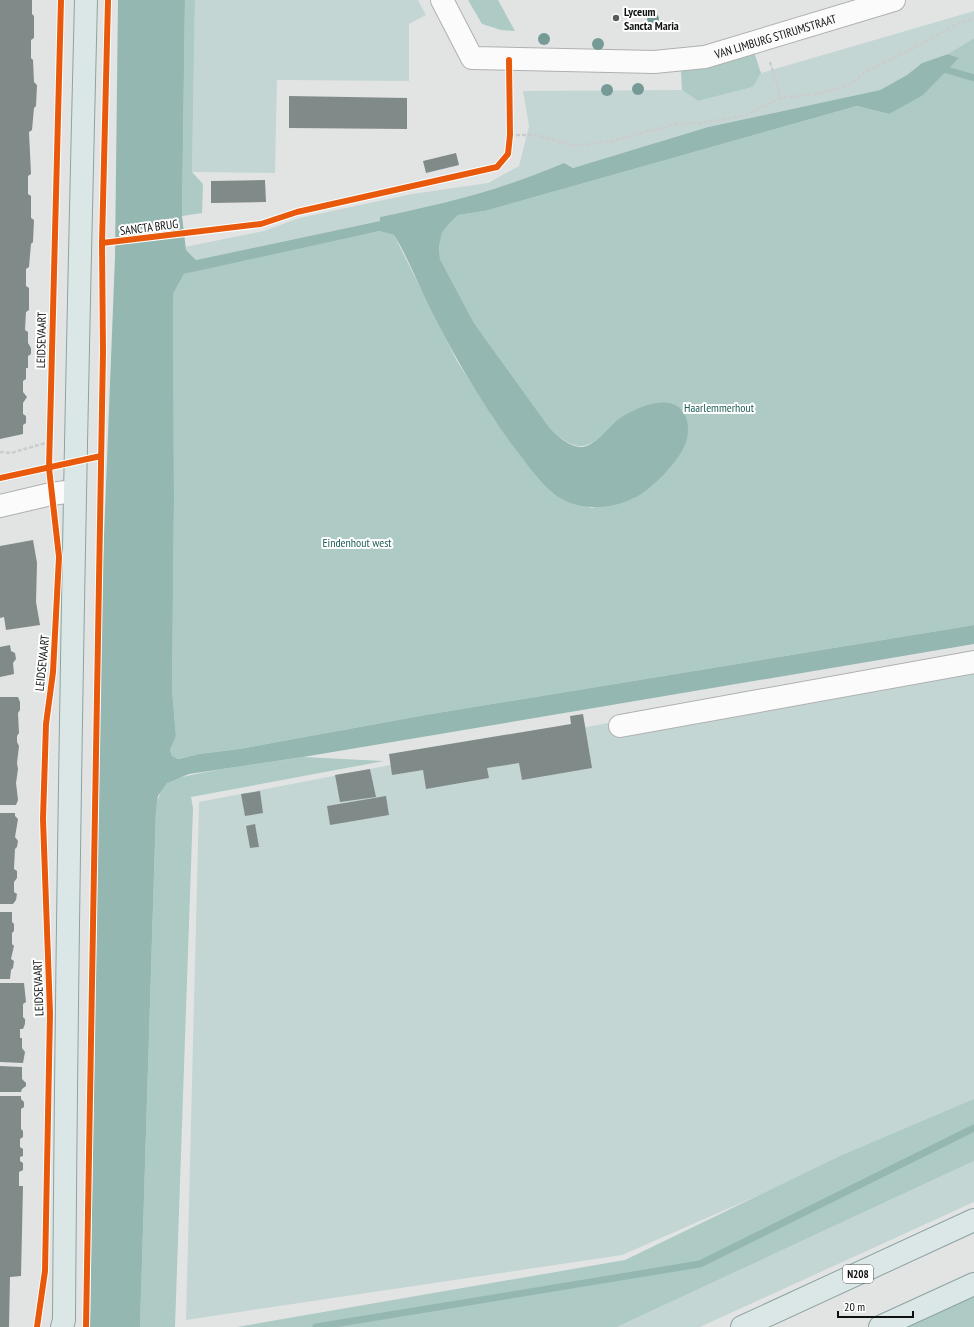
<svg xmlns="http://www.w3.org/2000/svg" width="974" height="1327" viewBox="0 0 974 1327" font-family="'PT Sans Narrow',sans-serif">
<style>
.green{fill:#c4d6d4}
.forest{fill:#aecac5}
.water{fill:#95b7b2}
.lines{fill:none;stroke-linecap:round;stroke-linejoin:round}
.stream{stroke:#95b7b2;stroke-width:7}
.building{fill:#808a89}
.minor-casing{stroke:#afb0b0;stroke-width:24}
.major-casing{stroke:#8ca3a1;stroke-width:24}
.path{stroke:#cbcccc;stroke-width:2.5;stroke-dasharray:4 2;stroke-linecap:butt}
.minor{stroke:#fbfbfb;stroke-width:22}
.major{stroke:#dbe7e7;stroke-width:22}
.cycleway-casing{stroke:#fff;stroke-width:8}
.cycleway{stroke:#e8590c;stroke-width:6}
.tree{fill:#769a96}
.poi-dot{fill:#595b5b;stroke:#fff;stroke-width:1.5}
.labels{text-anchor:middle;dominant-baseline:central;stroke-width:4;stroke-linejoin:round;paint-order:stroke}
.shield{fill:#fff;stroke:#575858;stroke-width:1}
.shield-label{font-size:11px;font-weight:bold;fill:#0f1111}
.poi-label{font-size:12px;font-weight:bold;fill:#0f1111;stroke:#fff;text-anchor:start}
.street-label{font-size:12px;fill:#0f1111;stroke:#fff}
.park-label{font-size:12px;fill:#1d5e57;stroke:#fff}
</style>
<rect width="100%" height="100%" fill="#e2e4e4"/>
<g class="green">
<polygon points="195,0 418,0 426,15 409,24 409,81 277,80 275,173 192,172"/>
<polygon points="974,11 974,38 948,54 922,63 907,75 880,90 708,127 573,168 564,163 528,178 447,203 380,217 380,221 196,260 186,250 185,247 264,231 299,218 412,194 488,183 519,166 529,126 523,91 682,90 698,101 753,87 761,73"/>
<polygon points="974,652 974,1101 622,1255 186,1320 199,802"/>
<polygon points="974,1161 974,1202 700,1327 617,1327"/>
</g>
<g class="forest">
<polygon points="185,0 195,0 192,172 203,184 202,213 182,216"/>
<polygon points="468,0 498,0 515,31 501,30 482,24"/>
<path d="M974 38V625L431 714 239 749 199 754 177 759 172 756 170 750 176 736 172 690 174 500 173 294 184 274 313 243 379 231 394 235 457 361 494 419 522 457 552 492 591 508 608 505 634 498 666 471 684 447 617 421C590 449 578 457 549 427L474 323 440 259 439 245 442 233 448 225 458 215 485 211 857 106 889 114 947 70 959 58 948 54Z"/>
<polygon points="754,52 761,73 753,87 698,101 682,90 681,71 704,68"/>
<path d="M303 757 384 761 191 797 193 808 175 1327H140L156 810C157 800 160 791 167 783 177 773 282 761 303 757Z"/>
<polygon points="974,1099 974,1161 617,1327 237,1327 625,1260 840,1156"/>
<polygon points="974,1294 974,1327 904,1327"/>
</g>
<path class="water" d="M118 0H185L182 216 186 250 196 260 380 221V217C445 204 503 189 564 163L573 168 708 127 880 90 907 75 922 63 948 54 959 58 923 95 889 114 857 106 485 211 458 215 448 225 442 233 439 246 440 259 474 323 549 427C557 435 568 447 581 447 592 448 608 429 615 422 630 410 669 391 683 412 690 421 689 437 684 447 677 463 650 491 634 498 608 511 575 511 553 493 538 481 522 457 510 442 480 400 455 358 432 312 419 287 409 259 394 235L379 231 184 274 173 294 174 500 172 690 176 736 170 750 172 756 178 759 199 754 239 749 431 714 974 625V644L303 757 189 774 167 783 158 796 156 810 140 1327H90L102 586 115 257Z"/>
<g class="lines">
<g class="stream">
<polyline points="947,70 974,78"/>
<polyline points="316,1327 700,1264 974,1128"/>
</g>
</g>
<g class="building">
<polygon points="0,0 32,0 32,14 34,16 34,38 31,40 31,58 33,60 34,82 37,85 36,106 34,108 32,130 29,132 31,174 28,176 28,194 31,196 31,218 34,220 33,242 31,244 29,267 26,269 26,286 29,288 29,310 26,312 25,330 28,332 28,343 31,348 31,354 28,356 28,368 26,368 26,379 23,381 23,392 27,397 23,403 23,414 26,416 26,423 23,425 23,434 0,439"/>
<polygon points="289,96 407,98 407,129 289,128"/>
<polygon points="456,153 459,165 426,173 423,161"/>
<polygon points="265,180 266,202 211,203 211,181"/>
<polygon points="33,540 37,563 36,602 40,625 6,630 4,617 0,618 0,546"/>
<polygon points="10,645 11,651 15,653 16,659 13,663 14,674 0,677 0,647"/>
<polygon points="0,697 18,697 20,702 20,710 18,713 19,733 17,736 17,742 19,746 17,763 18,769 16,783 18,800 16,805 0,805"/>
<polygon points="583,714 592,768 522,780 519,763 487,768 489,778 426,789 423,770 392,775 389,754 571,724 570,716"/>
<polygon points="370,769 376,797 340,802 335,775"/>
<polygon points="260,791 263,813 245,816 241,794"/>
<polygon points="386,796 389,815 330,825 327,806"/>
<polygon points="0,813 15,813 15,816 18,819 15,837 18,841 17,847 15,849 14,869 17,871 17,878 14,882 14,892 17,894 16,900 13,904 0,904"/>
<polygon points="255,824 259,847 250,848 246,826"/>
<polygon points="0,912 12,912 12,922 14,924 14,931 12,933 12,944 14,946 11,959 14,961 13,968 11,970 10,979 0,979"/>
<polygon points="0,983 24,983 26,1002 23,1004 23,1017 25,1019 25,1024 23,1029 20,1029 20,1038 22,1038 22,1048 25,1052 23,1063 0,1062"/>
<polygon points="0,1066 22,1067 22,1079 26,1083 26,1086 22,1089 21,1092 0,1092"/>
<polygon points="0,1096 21,1096 21,1099 24,1102 24,1107 21,1109 21,1129 23,1131 23,1137 20,1139 20,1147 23,1149 23,1156 20,1157 20,1161 23,1163 23,1170 19,1172 19,1186 23,1186 21,1276 10,1277 9,1327 0,1327"/>
</g>
<g class="lines">
<defs>
<g id="minor">
<path id="s1" d="M442 0 472 58 654 62 705 57 894 0"/>
<polyline points="0,506 51,494 74,491"/>
<polyline points="620,726 974,662"/>
</g>
<g id="major">
<path d="M62 1327 64 1320C67 880 75 440 86 0"/>
<polyline points="742,1327 974,1220"/>
<polyline points="880,1327 974,1284"/>
</g>
</defs>
<use href="#minor" class="minor-casing"/>
<use href="#major" class="major-casing"/>
<g class="path">
<polyline points="770,62 781,98"/>
<polyline points="510,135 536,135 574,146 613,141 676,124 701,123 743,116 781,98 816,94 848,86 865,72 905,53 957,24 974,18"/>
<polyline points="0,452 11,453 49,442"/>
</g>
<use href="#minor" class="minor"/>
<use href="#major" class="major"/>
<defs>
<g id="cycleway">
<polyline points="102,243 261,224 297,212 497,167 508,154 510,135 509,60"/>
<polyline points="0,478 101,456"/>
<polyline points="37,1327 45,1271 50,1013 43,819 46,724 53,672 59,557 49,468 61,0"/>
<polyline points="86,1327 103,351 102,243 108,0"/>
</g>
</defs>
<use href="#cycleway" class="cycleway-casing"/>
<use href="#cycleway" class="cycleway"/>
</g>
<g class="tree">
<circle cx="653" cy="19" r="6"/>
<circle cx="544" cy="39" r="6"/>
<circle cx="598" cy="44" r="6"/>
<circle cx="638" cy="89" r="6"/>
<circle cx="607" cy="90" r="6"/>
</g>
<circle class="poi-dot" cx="616" cy="18" r="4"/>
<g class="labels">
<rect class="shield" x="843" y="1265" width="30" height="18" rx="3"/>
<g class="shield-label">
<text x="858" y="1274">N208</text>
</g>
<g class="poi-label">
<text x="624" y="11">Lyceum<tspan x="624" dy="14">Sancta Maria</tspan></text>
</g>
<g class="street-label">
<text stroke="none"><textPath href="#s1" startOffset="372">VAN LIMBURG STIRUMSTRAAT</textPath></text>
<text transform="translate(149 227) rotate(-7)">SANCTA BRUG</text>
<text transform="translate(41 340) rotate(-89)">LEIDSEVAART</text>
<text transform="translate(42 663) rotate(-84)">LEIDSEVAART</text>
<text transform="translate(38 988) rotate(-92)">LEIDSEVAART</text>
</g>
<g class="park-label">
<text x="719" y="407">Haarlemmerhout</text>
<text x="357" y="542">Eindenhout west</text>
</g>
</g>
<path d="M838 1311v6h75v-6" fill="none" stroke="#0f1111" stroke-width="2"/>
<text x="844" y="1311" font-size="12" fill="#0f1111" stroke="#ffffff" stroke-width="3" paint-order="stroke">20 m</text>
</svg>
